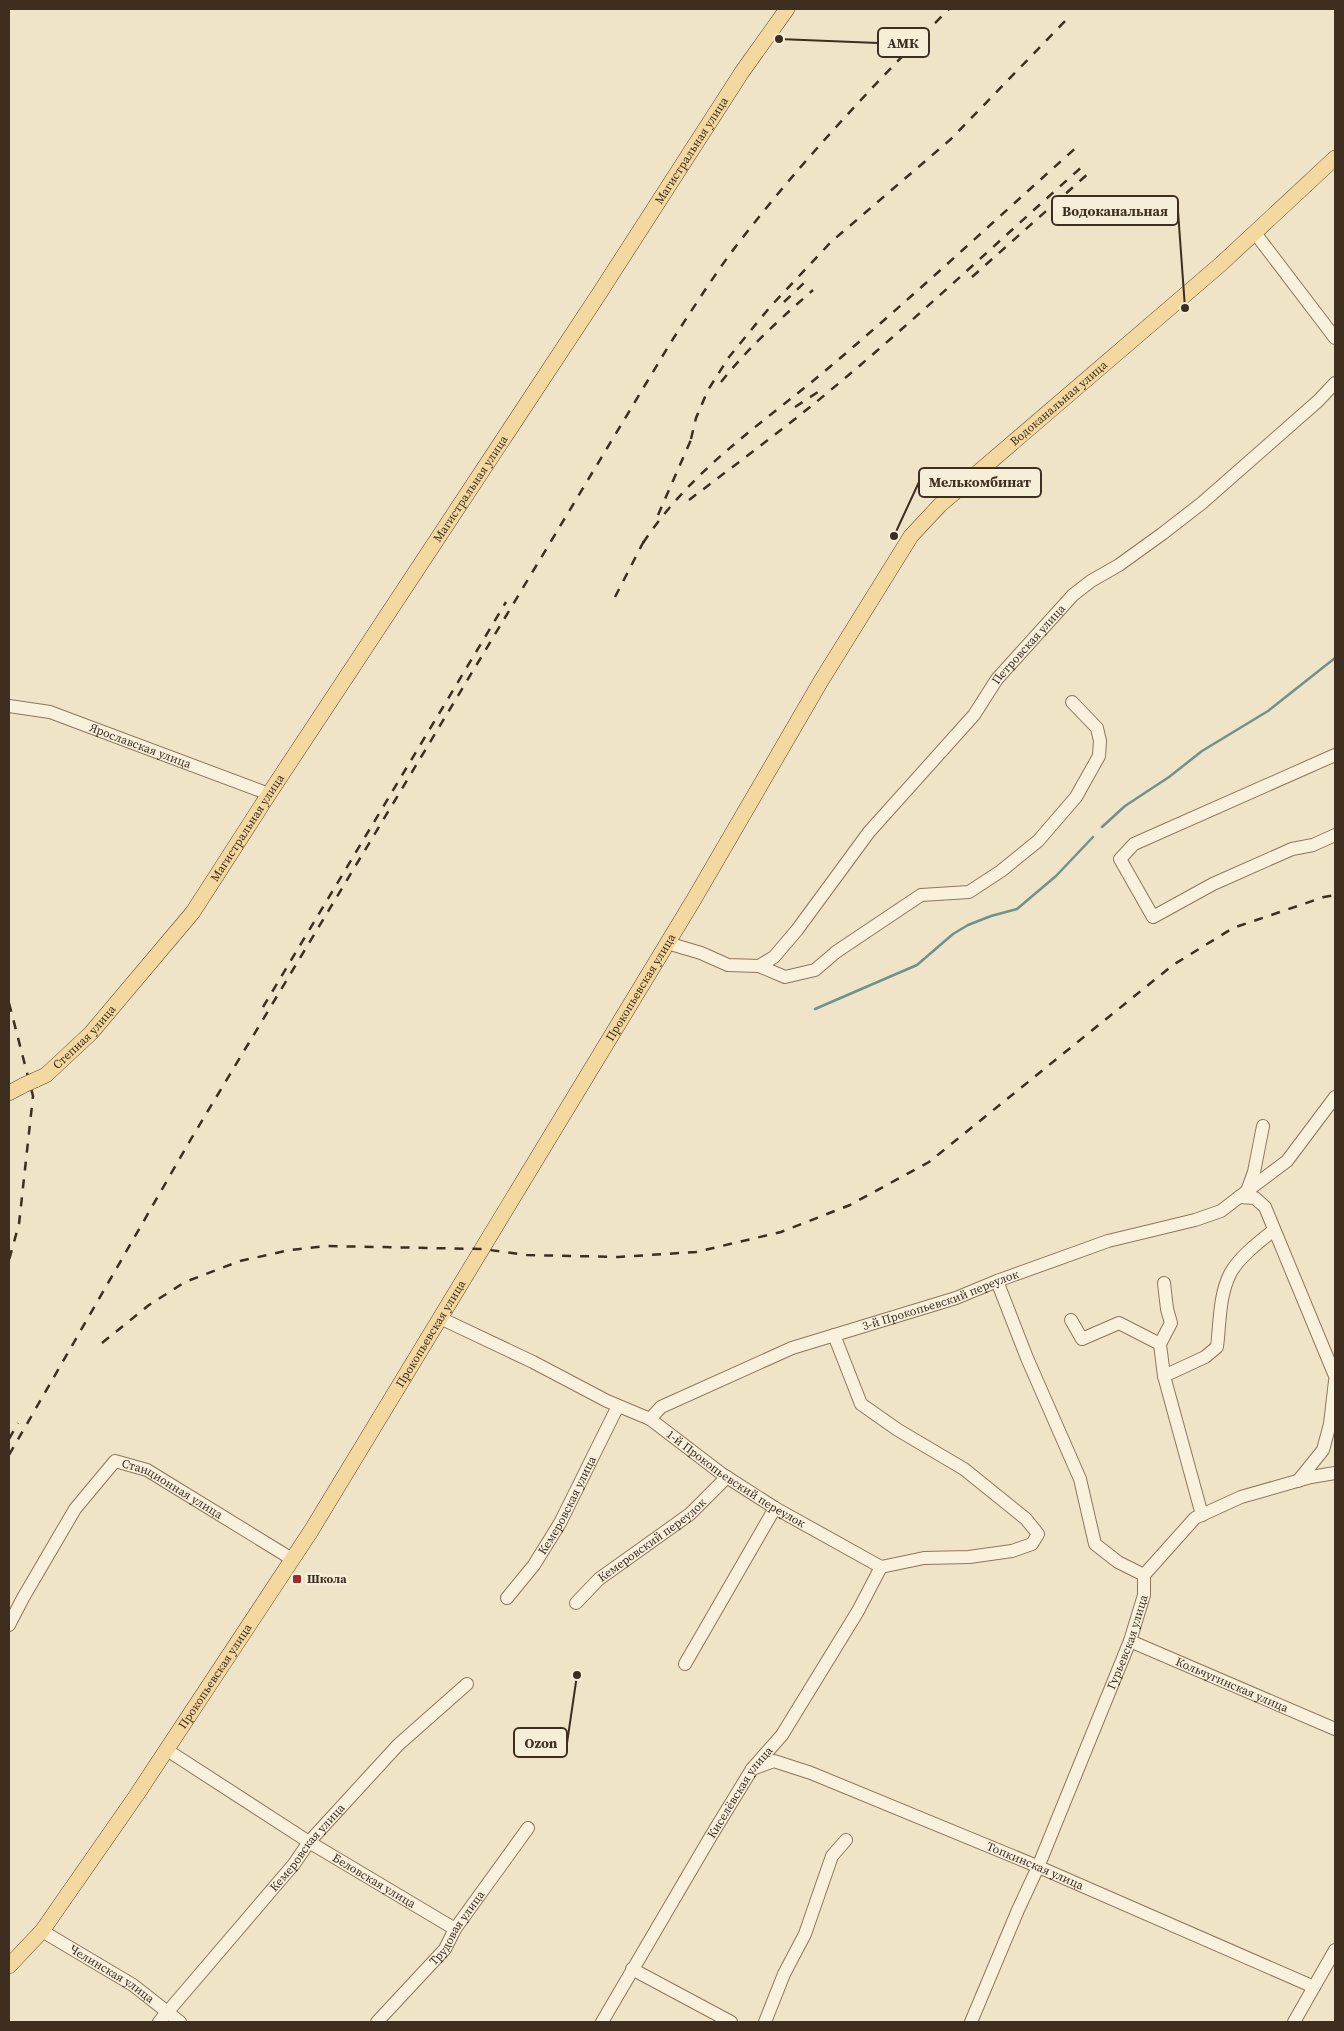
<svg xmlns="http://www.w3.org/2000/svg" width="1344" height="2031" viewBox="0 0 1344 2031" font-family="'Source Serif 4',serif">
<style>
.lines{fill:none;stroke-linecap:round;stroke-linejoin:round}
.stream{stroke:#6f938a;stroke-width:2.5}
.minor-casing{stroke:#8d765c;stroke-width:14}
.major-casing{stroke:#5b4430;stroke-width:16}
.minor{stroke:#faf1dc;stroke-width:12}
.major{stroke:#f3d9a0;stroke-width:15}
.rail{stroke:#3d2e20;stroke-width:2.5;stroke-dasharray:9 9;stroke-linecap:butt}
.major-bridge-casing{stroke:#5b4430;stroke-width:16;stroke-linecap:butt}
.major-bridge{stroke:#f3d9a0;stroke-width:15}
.poi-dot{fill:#9e2a2b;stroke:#f7eed8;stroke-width:2}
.labels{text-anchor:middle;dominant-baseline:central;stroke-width:5;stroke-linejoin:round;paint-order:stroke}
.street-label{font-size:12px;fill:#3d2e20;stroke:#f7eed8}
.poi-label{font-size:12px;font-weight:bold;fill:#3d2e20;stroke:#f7eed8;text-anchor:start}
.leader{fill:none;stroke:#3d2e20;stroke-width:2}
.callout-dot{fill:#3d2e20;stroke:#f7eed8;stroke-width:2}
.callout{fill:#f7eed8;stroke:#3d2e20;stroke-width:2}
.callout-label{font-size:14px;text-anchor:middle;font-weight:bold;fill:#3d2e20}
</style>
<rect width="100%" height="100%" fill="#f0e4c8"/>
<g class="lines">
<g class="stream">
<polyline points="1102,827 1125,806 1169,777 1202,751 1268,711 1335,658"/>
<polyline points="815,1009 917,965 953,934 968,925 991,916 1017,909 1056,876 1093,837"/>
</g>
<defs>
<g id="minor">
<polyline points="1255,233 1335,338"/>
<path id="s1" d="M9 706 50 712 269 794"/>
<polyline points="1335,755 1134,844 1120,859 1153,917 1213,884 1292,849 1313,845 1335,835"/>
<path id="s2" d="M674 945 701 953 728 965 759 966 774 957 797 930 869 832 974 715 997 679 1073 595 1091 581 1119 565 1162 534 1202 503 1318 401 1335 383"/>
<polyline points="759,966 785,977 815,970 836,952 921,895 969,892 1001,871 1038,841 1076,797 1099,756 1100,741 1097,728 1072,702"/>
<polyline points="1247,1191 1287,1161 1335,1097"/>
<polyline points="1239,1197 1255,1198 1265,1207 1335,1376"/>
<polyline points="997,1281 1027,1358 1080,1479 1095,1544 1118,1562 1144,1575"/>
<path id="s3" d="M440 1318 533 1362 607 1401 650 1419 722 1474 775 1508 881 1567 924 1558 969 1557 1012 1551 1032 1544 1038 1534 1026 1519 964 1469 898 1430 861 1404 834 1335"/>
<polyline points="1071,1320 1082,1339 1119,1323 1160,1344"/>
<polyline points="1164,1376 1160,1344 1171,1323 1167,1309 1164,1283"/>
<path id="s4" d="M650 1419 661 1407 792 1348 956 1298 997 1281 1108 1241 1195 1220 1221 1211 1247 1191 1254 1172 1263 1126"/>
<polyline points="1298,1481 1323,1450 1330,1424 1335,1381"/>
<path d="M1202 1515 1164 1376 1205 1357 1217 1347C1220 1323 1219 1296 1230 1274 1238 1258 1260 1241 1274 1230"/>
<polyline points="1144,1575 1195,1518 1241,1497 1311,1477 1335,1473"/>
<path id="s5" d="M507 1598 534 1565 560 1523 618 1406"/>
<path id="s6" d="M576 1603 599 1579 690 1514 727 1477"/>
<path id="s7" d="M9 1625 23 1598 75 1509 115 1461 147 1470 292 1559"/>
<path id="s8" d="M1130 1641 1335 1729"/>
<polyline points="685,1664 775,1508"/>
<path id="s9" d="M167 1750 309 1842 455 1929"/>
<path id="s10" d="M752 1769 774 1761 811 1773 1032 1864 1314 1987"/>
<path id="s11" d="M42 1931 133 1985 180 2022"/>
<polyline points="632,1969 731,2022"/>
<path id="s12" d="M159 2022 294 1864 309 1842 398 1745 467 1684"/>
<path id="s13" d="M377 2022 445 1949 455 1929 528 1828"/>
<path id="s14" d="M602 2022 711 1836 752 1769 782 1735 858 1611 881 1567"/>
<polyline points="765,2022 784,1974 805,1934 832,1856 846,1840"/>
<path id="s15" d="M971 2022 1018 1910 1038 1867 1130 1641 1144 1595V1575"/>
<polyline points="1294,2022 1335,1950"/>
</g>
<g id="major">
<path id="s16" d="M35 1080 46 1075 91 1033 193 912 269 794 599 294 742 72 787 9"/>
<polyline points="9,1093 24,1085"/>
<path id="s17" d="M9 1966 42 1931 136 1796 311 1531 693 901 821 681 911 536 940 505 1221 264 1335 158"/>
</g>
</defs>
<use href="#minor" class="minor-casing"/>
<use href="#major" class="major-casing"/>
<use href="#minor" class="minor"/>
<use href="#major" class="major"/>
<g class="rail">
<polyline points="972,277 1090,172"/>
<polyline points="784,302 806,281"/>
<path d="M721 382C749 347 780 319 813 290"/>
<polyline points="795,407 818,392"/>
<polyline points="691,439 696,418 708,390 729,357 770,307 831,242 951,139 1071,15"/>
<path d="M689 500C731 468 774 436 815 403 908 327 995 244 1084 165"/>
<polyline points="658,515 694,433"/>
<path d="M643 543C695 465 763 424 832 365 916 294 996 219 1078 146"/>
<polyline points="615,597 646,537"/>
<polyline points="9,1003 33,1096 19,1224 9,1260"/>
<polyline points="263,1007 506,602"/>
<polyline points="102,1343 149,1305 185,1282 240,1261 290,1250 326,1246 482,1249 527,1255 618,1257 696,1252 781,1232 850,1205 929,1162 1173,965 1233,928 1324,897 1335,895"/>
<polyline points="9,1439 18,1423"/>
<path d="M9 1455 191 1139 671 342C690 313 709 283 730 254 796 167 872 86 949 9"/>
</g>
<defs>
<polyline id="major-bridge" points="24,1085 35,1080"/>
</defs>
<use href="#major-bridge" class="major-bridge-casing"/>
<use href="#major-bridge" class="major-bridge"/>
</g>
<rect class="poi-dot" x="292" y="1574" width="10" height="10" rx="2.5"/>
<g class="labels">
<g class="street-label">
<text stroke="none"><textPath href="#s16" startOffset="1142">Магистральная улица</textPath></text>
<text stroke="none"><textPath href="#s17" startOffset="1891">Водоканальная улица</textPath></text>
<text stroke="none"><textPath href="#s16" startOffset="738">Магистральная улица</textPath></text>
<text stroke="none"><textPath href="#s2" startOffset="510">Петровская улица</textPath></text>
<text stroke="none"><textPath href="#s1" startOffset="138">Ярославская улица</textPath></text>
<text stroke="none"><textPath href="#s16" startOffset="332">Магистральная улица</textPath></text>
<text stroke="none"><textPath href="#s17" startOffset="1166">Прокопьевская улица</textPath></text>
<text stroke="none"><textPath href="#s16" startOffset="66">Степная улица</textPath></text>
<text stroke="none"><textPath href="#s4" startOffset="316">3-й Прокопьевский переулок</textPath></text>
<text stroke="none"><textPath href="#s17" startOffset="761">Прокопьевская улица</textPath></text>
<text stroke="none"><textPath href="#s3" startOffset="338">1-й Прокопьевский переулок</textPath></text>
<text stroke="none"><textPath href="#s7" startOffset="260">Станционная улица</textPath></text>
<text stroke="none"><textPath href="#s5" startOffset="111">Кемеровская улица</textPath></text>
<text stroke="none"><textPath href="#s6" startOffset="99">Кемеровский переулок</textPath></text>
<text stroke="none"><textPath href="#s15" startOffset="411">Гурьевская улица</textPath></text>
<text stroke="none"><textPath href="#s17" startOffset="356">Прокопьевская улица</textPath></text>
<text stroke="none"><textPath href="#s8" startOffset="111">Кольчугинская улица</textPath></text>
<text stroke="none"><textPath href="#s14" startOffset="268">Киселёвская улица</textPath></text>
<text stroke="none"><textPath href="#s12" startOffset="229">Кемеровская улица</textPath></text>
<text stroke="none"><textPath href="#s10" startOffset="305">Топкинская улица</textPath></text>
<text stroke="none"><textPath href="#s9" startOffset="245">Беловская улица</textPath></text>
<text stroke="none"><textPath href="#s13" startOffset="124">Трудовая улица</textPath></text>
<text stroke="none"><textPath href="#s11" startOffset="82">Челинская улица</textPath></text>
</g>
<g class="poi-label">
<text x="307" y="1579">Школа</text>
</g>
</g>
<path class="leader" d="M779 39L878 43M1185 308L1178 211M894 536L919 482M577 1675L567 1743"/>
<g class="callout-dot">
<circle cx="779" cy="39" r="5"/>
<circle cx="1185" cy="308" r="5"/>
<circle cx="894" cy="536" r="5"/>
<circle cx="577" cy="1675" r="5"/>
</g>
<g class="callout">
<rect x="878" y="28" width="51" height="29" rx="5"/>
<rect x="1052" y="196" width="126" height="29" rx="5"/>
<rect x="919" y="468" width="122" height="29" rx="5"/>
<rect x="514" y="1728" width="53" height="29" rx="5"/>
</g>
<g class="callout-label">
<text x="903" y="48">АМК</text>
<text x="1115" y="216">Водоканальная</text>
<text x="980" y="487">Мелькомбинат</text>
<text x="541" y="1748">Ozon</text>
</g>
<rect width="1344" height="2031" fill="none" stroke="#3d2e20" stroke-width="20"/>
</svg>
